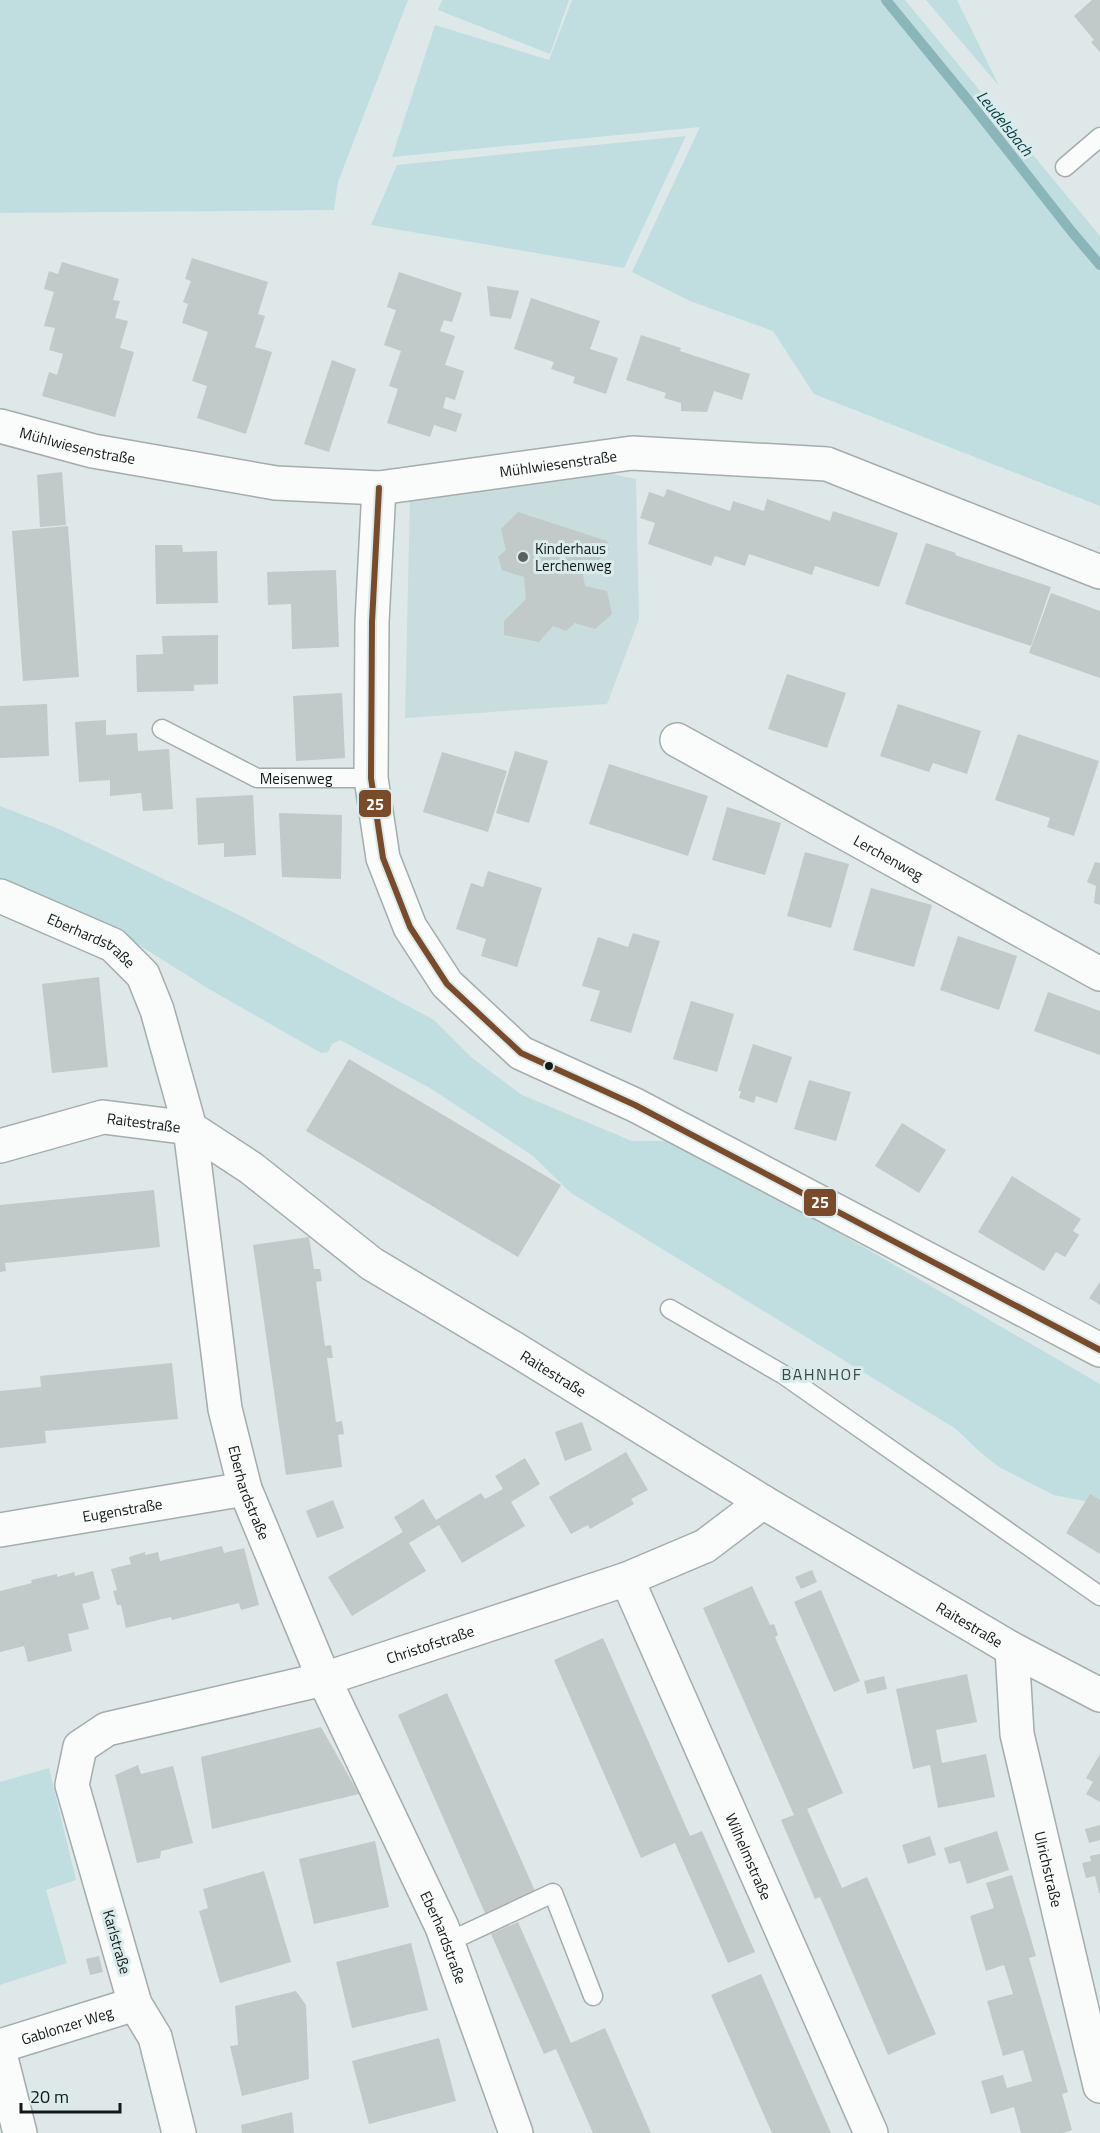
<svg xmlns="http://www.w3.org/2000/svg" width="1100" height="2133" viewBox="0 0 1100 2133" font-family="'Titillium Web',sans-serif">
<style>
.built{fill:#c9ddde}
.green{fill:#c0dee0}
.lines{fill:none;stroke-linecap:round;stroke-linejoin:round}
.stream{stroke:#8bb6b9;stroke-width:10}
.building{fill:#c1c9c9}
.service-casing{stroke:#a4acac;stroke-width:21}
.minor-casing{stroke:#a4acac;stroke-width:36}
.service{stroke:#fafcfc;stroke-width:18}
.minor{stroke:#fafcfc;stroke-width:33}
.bus-1-casing{stroke:#daebec;stroke-width:10}
.bus-1{stroke:#7a4b2a;stroke-width:6}
.poi-dot{fill:#5a6161;stroke:#daebec;stroke-width:2}
.bus-dot{fill:#131919;stroke:#daebec;stroke-width:2}
.labels{text-anchor:middle;dominant-baseline:central;stroke-width:6;stroke-linejoin:round;paint-order:stroke}
.street-label{font-size:15px;fill:#131919;stroke:#daebec}
.poi-label{font-size:15px;fill:#131919;stroke:#daebec;text-anchor:start}
.water-label{font-size:16px;font-style:italic;fill:#013b3f;stroke:#daebec}
.neighbourhood-label{font-size:16px;letter-spacing:1.5px;fill:#394748;stroke:#daebec}
.line-badge{stroke:#daebec;stroke-width:2}
.badge-label{font-size:16px;text-anchor:middle;font-weight:bold;fill:#fff}
</style>
<rect width="100%" height="100%" fill="#dee8e8"/>
<polygon class="built" points="598,471 636,479 639,619 607,704 405,718 410,496"/>
<g class="green">
<polygon points="0,0 408,0 338,182 334,210 0,213"/>
<polygon points="442,0 569,0 550,54 438,10"/>
<polygon points="572,0 905,0 1100,236 1100,506 814,394 773,331 690,301 632,272 700,127 392,157 435,25 549,60"/>
<polygon points="926,0 957,0 999,86"/>
<polygon points="686,136 624,268 371,225 397,165"/>
<polygon points="0,806 59,829 241,916 434,1020 472,1058 522,1095 632,1141 666,1141 758,1186 1100,1384 1100,1508 1089,1502 1054,1495 999,1467 980,1452 956,1429 571,1193 533,1156 430,1088 340,1040 332,1044 328,1052 321,1053 209,989 110,927 0,878"/>
<polygon points="49,1768 76,1880 46,1890 67,1963 0,1985 0,1782"/>
</g>
<g class="lines">
<polyline class="stream" points="886,0 972,105 1072,232 1100,265"/>
</g>
<g class="building">
<polygon points="1092,0 1100,0 1100,52 1091,42 1094,40 1074,16"/>
<polygon points="192,258 268,282 258,314 265,316 255,347 272,352 246,434 197,418 207,386 192,381 208,332 182,323 188,304 183,302 191,281 185,279"/>
<polygon points="62,262 119,279 113,300 120,301 115,318 128,321 120,348 134,352 115,417 42,396 49,372 57,375 63,354 49,350 55,328 44,326 54,292 44,289 49,271 58,274"/>
<polygon points="399,272 462,293 452,322 444,320 440,331 455,336 445,365 464,371 455,400 446,397 443,408 462,414 456,432 434,425 430,437 387,423 398,389 389,386 401,351 384,345 396,310 387,307"/>
<polygon points="487,286 519,291 511,319 490,316"/>
<polygon points="531,298 600,321 590,349 618,358 606,394 573,383 575,377 551,369 554,362 514,349"/>
<polygon points="641,335 681,348 680,351 750,374 742,400 714,391 707,412 681,411 681,403 664,398 666,393 626,380"/>
<polygon points="332,360 356,369 329,452 304,444"/>
<polygon points="62,472 66,525 40,527 37,475"/>
<polygon points="667,489 730,511 733,501 764,511 767,499 830,521 833,511 898,533 879,587 815,566 812,575 749,554 745,566 715,556 711,566 648,544 655,523 640,518 649,492 664,497"/>
<polygon points="518,512 607,541 609,550 583,575 585,586 607,591 612,614 595,629 575,623 566,631 553,626 539,642 504,635 504,621 526,599 524,577 502,570 498,557 506,550 501,529"/>
<polygon points="68,526 79,677 23,681 12,531"/>
<polygon points="926,543 956,553 955,555 1051,587 1031,646 905,604"/>
<polygon points="155,545 182,545 183,552 217,551 218,603 156,604"/>
<polygon points="336,570 339,647 292,649 291,604 268,605 267,572"/>
<polygon points="1051,593 1100,611 1100,678 1029,653"/>
<polygon points="218,635 218,684 194,685 194,691 137,692 136,655 163,654 162,636"/>
<polygon points="787,674 846,693 827,748 768,729"/>
<polygon points="342,693 345,758 296,761 293,696"/>
<polygon points="47,704 49,756 0,758 0,706"/>
<polygon points="898,704 981,731 967,774 933,763 929,772 880,756"/>
<polygon points="106,720 106,735 137,733 138,751 169,749 173,809 143,811 141,793 110,796 110,780 79,782 75,722"/>
<polygon points="1018,734 1099,761 1074,836 1047,827 1050,818 995,800"/>
<polygon points="515,751 548,761 529,823 496,813"/>
<polygon points="442,752 507,771 488,832 423,812"/>
<polygon points="609,764 708,796 688,856 589,824"/>
<polygon points="253,795 256,855 224,857 224,843 198,845 196,798"/>
<polygon points="727,807 781,823 765,875 712,860"/>
<polygon points="279,813 342,815 341,879 282,877"/>
<polygon points="805,852 849,864 831,928 787,916"/>
<polygon points="1095,862 1100,863 1100,905 1094,903 1096,886 1087,882"/>
<polygon points="488,871 542,888 517,967 481,956 486,939 456,929 471,883 483,887"/>
<polygon points="871,888 932,905 914,967 853,950"/>
<polygon points="633,933 660,941 631,1033 590,1021 600,991 582,986 598,937 628,947"/>
<polygon points="958,936 1017,956 999,1010 940,990"/>
<polygon points="99,977 108,1067 52,1073 42,984"/>
<polygon points="1048,992 1100,1011 1100,1055 1034,1031"/>
<polygon points="691,1001 734,1014 717,1072 673,1059"/>
<polygon points="753,1044 792,1057 777,1103 756,1096 754,1103 739,1098 741,1091 738,1091"/>
<polygon points="349,1059 561,1185 518,1257 306,1131"/>
<polygon points="809,1080 851,1092 836,1141 794,1129"/>
<polygon points="902,1123 946,1150 919,1193 875,1166"/>
<polygon points="1012,1176 1081,1219 1073,1231 1079,1235 1065,1257 1056,1252 1044,1271 978,1232"/>
<polygon points="154,1190 160,1247 5,1263 6,1271 0,1272 0,1205"/>
<polygon points="309,1237 314,1269 320,1269 322,1281 316,1282 325,1346 331,1345 333,1358 327,1358 336,1422 342,1421 344,1434 338,1435 342,1467 286,1475 253,1245"/>
<polygon points="1100,1282 1100,1305 1089,1298"/>
<polygon points="172,1363 178,1419 45,1431 46,1443 0,1448 0,1391 41,1387 40,1376"/>
<polygon points="582,1422 592,1450 565,1461 555,1432"/>
<polygon points="626,1452 648,1490 631,1499 634,1504 590,1529 588,1525 571,1534 549,1497"/>
<polygon points="525,1458 540,1484 511,1502 525,1526 462,1563 439,1525 409,1543 426,1571 352,1616 328,1577 403,1532 394,1517 409,1508 423,1499 436,1520 481,1493 485,1499 503,1489 495,1476"/>
<polygon points="1090,1494 1100,1500 1100,1554 1066,1533"/>
<polygon points="333,1500 344,1528 317,1538 306,1511"/>
<polygon points="222,1546 224,1553 244,1548 259,1605 241,1610 239,1603 172,1620 171,1617 126,1628 121,1605 117,1605 113,1591 117,1590 111,1569 131,1564 129,1557 145,1552 145,1555 158,1552 160,1561"/>
<polygon points="812,1570 817,1582 801,1589 795,1577"/>
<polygon points="93,1571 100,1599 82,1604 89,1629 68,1634 72,1651 28,1662 24,1646 0,1652 0,1591 32,1583 31,1580 57,1574 57,1577 74,1572 75,1576"/>
<polygon points="752,1586 770,1625 774,1624 778,1635 775,1637 843,1793 807,1809 842,1888 867,1877 936,2034 888,2055 820,1897 815,1899 781,1820 794,1815 703,1608"/>
<polygon points="821,1590 860,1681 834,1692 794,1602"/>
<polygon points="603,1638 690,1836 702,1831 755,1952 728,1963 675,1843 641,1858 554,1660"/>
<polygon points="967,1674 977,1722 936,1730 942,1763 986,1754 995,1797 938,1808 930,1765 913,1769 896,1689"/>
<polygon points="884,1676 887,1689 867,1694 864,1681"/>
<polygon points="447,1693 535,1891 485,1913 398,1715"/>
<polygon points="321,1727 359,1794 212,1829 201,1757"/>
<polygon points="1100,1754 1100,1802 1086,1794 1093,1782 1086,1778"/>
<polygon points="138,1765 141,1774 173,1766 193,1843 161,1851 160,1858 137,1863 115,1775"/>
<polygon points="1100,1825 1100,1840 1089,1843 1085,1829"/>
<polygon points="997,1831 1009,1870 967,1884 960,1861 949,1864 944,1848"/>
<polygon points="930,1836 936,1855 908,1864 902,1845"/>
<polygon points="375,1841 389,1907 314,1924 299,1859"/>
<polygon points="1100,1854 1100,1893 1099,1893 1095,1876 1086,1878 1082,1863 1091,1861 1090,1856"/>
<polygon points="264,1871 291,1962 220,1983 199,1911 208,1908 203,1889"/>
<polygon points="1012,1875 1036,1956 1029,1958 1068,2092 1062,2094 1072,2130 1063,2133 1021,2133 1014,2107 991,2114 981,2081 1003,2075 1007,2088 1032,2081 1023,2050 1003,2056 987,2001 1013,1994 1004,1965 986,1971 970,1916 994,1908 986,1883"/>
<polygon points="518,1922 571,2043 605,2028 651,2133 593,2133 556,2049 544,2054 491,1934"/>
<polygon points="411,1943 428,2010 352,2028 336,1962"/>
<polygon points="99,1956 103,1972 90,1975 86,1959"/>
<polygon points="761,1974 795,2052 831,2133 772,2133 711,1995"/>
<polygon points="296,1991 306,2005 309,2079 242,2096 230,2046 238,2045 235,2006"/>
<polygon points="439,2038 456,2101 369,2124 352,2061"/>
<polygon points="292,2112 294,2133 242,2133 241,2125"/>
</g>
<g class="lines">
<defs>
<g id="service">
<polyline points="1065,167 1100,137"/>
<path id="s1" d="M162 729 257 778H371"/>
<polyline points="670,1309 784,1375 1100,1596"/>
<polyline points="448,1942 553,1893 593,1996"/>
</g>
<g id="minor">
<path id="s2" d="M0 426 93 451 276 483 379 488 632 453 827 464 1100 572"/>
<polyline points="379,488 372,622 371,778 383,858 410,927 447,984 521,1053 635,1105 1100,1350"/>
<path id="s3" d="M677 740 1100 974"/>
<path id="s4" d="M0 896 113 945 143 975 157 1010 190 1128 225 1409 245 1489 324 1679 442 1927 516 2133"/>
<path id="s5" d="M0 1146 103 1117 190 1128 251 1168 372 1264 513 1348 763 1502 1012 1649 1100 1695"/>
<path id="s6" d="M0 1530 245 1489"/>
<path id="s7" d="M627 1579 871 2133"/>
<path id="s8" d="M1012 1649 1017 1734 1100 2086"/>
<path id="s9" d="M0 2046 135 2004"/>
<polyline points="0,2054 20,2133"/>
<path id="s10" d="M179 2133 155 2037 135 2004 72 1785 80 1747 107 1729 324 1679 627 1579 705 1546 763 1502"/>
</g>
</defs>
<use href="#service" class="service-casing"/>
<use href="#minor" class="minor-casing"/>
<use href="#service" class="service"/>
<use href="#minor" class="minor"/>
<defs>
<polyline id="bus-1" points="379,488 372,622 371,778 383,858 410,927 447,984 521,1053 635,1105 1100,1350"/>
</defs>
<use href="#bus-1" class="bus-1-casing"/>
<use href="#bus-1" class="bus-1"/>
</g>
<circle class="poi-dot" cx="523" cy="557" r="6"/>
<circle class="bus-dot" cx="549" cy="1066" r="5"/>
<g class="labels">
<g class="street-label">
<text stroke="none"><textPath href="#s2" startOffset="80">Mühlwiesenstraße</textPath></text>
<text stroke="none"><textPath href="#s2" startOffset="566">Mühlwiesenstraße</textPath></text>
<text stroke="none"><textPath href="#s1" startOffset="146">Meisenweg</textPath></text>
<text stroke="none"><textPath href="#s3" startOffset="242">Lerchenweg</textPath></text>
<text stroke="none"><textPath href="#s4" startOffset="102">Eberhardstraße</textPath></text>
<text stroke="none"><textPath href="#s5" startOffset="148">Raitestraße</textPath></text>
<text stroke="none"><textPath href="#s5" startOffset="634">Raitestraße</textPath></text>
<text stroke="none"><textPath href="#s4" startOffset="696">Eberhardstraße</textPath></text>
<text stroke="none"><textPath href="#s6" startOffset="124">Eugenstraße</textPath></text>
<text stroke="none"><textPath href="#s5" startOffset="1120">Raitestraße</textPath></text>
<text stroke="none"><textPath href="#s10" startOffset="771">Christofstraße</textPath></text>
<text stroke="none"><textPath href="#s7" startOffset="303">Wilhelmstraße</textPath></text>
<text stroke="none"><textPath href="#s8" startOffset="224">Ulrichstraße</textPath></text>
<text stroke="none"><textPath href="#s4" startOffset="1182">Eberhardstraße</textPath></text>
<text transform="translate(117 1942) rotate(74)">Karlstraße</text>
<text stroke="none"><textPath href="#s9" startOffset="70">Gablonzer Weg</textPath></text>
</g>
<g class="poi-label">
<text x="535" y="548">Kinderhaus<tspan x="535" dy="17">Lerchenweg</tspan></text>
</g>
<g class="water-label">
<text transform="translate(1005 123) rotate(51)">Leudelsbach</text>
</g>
<g class="neighbourhood-label">
<text x="822" y="1374">BAHNHOF</text>
</g>
</g>
<g class="line-badge">
<rect x="358" y="789" width="34" height="29" rx="6" fill="#7a4b2a"/>
<rect x="803" y="1188" width="34" height="29" rx="6" fill="#7a4b2a"/>
</g>
<g class="badge-label">
<text x="375" y="810">25</text>
<text x="820" y="1208">25</text>
</g>
<path d="M21 2103v9h99v-9" fill="none" stroke="#131919" stroke-width="3"/>
<text x="30" y="2103" font-size="18" fill="#131919" stroke="#daebec" stroke-width="4.5" paint-order="stroke">20 m</text>
</svg>
